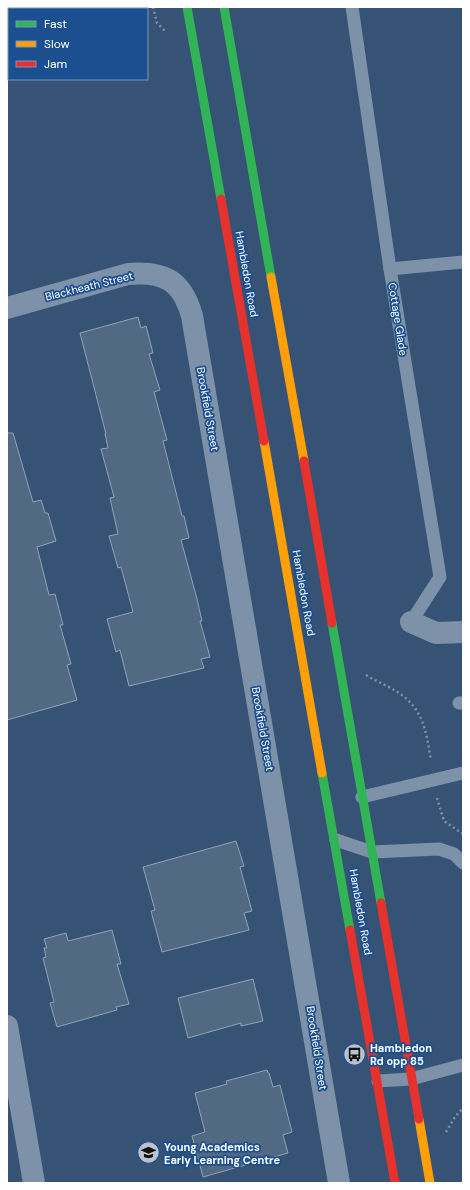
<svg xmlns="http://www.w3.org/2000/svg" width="470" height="1190" viewBox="0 0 470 1190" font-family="'DM Sans',sans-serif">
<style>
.building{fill:#526984;stroke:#92a2b6}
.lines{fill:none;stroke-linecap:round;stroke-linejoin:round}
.path{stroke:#7d92a8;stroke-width:2.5;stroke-dasharray:2 3;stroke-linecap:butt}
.lane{stroke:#7d92a8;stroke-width:13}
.street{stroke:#7d92a8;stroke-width:22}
.fast{stroke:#30b455;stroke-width:9}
.slow{stroke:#ff9f0a;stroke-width:9}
.jam{stroke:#e5322d;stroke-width:9}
.labels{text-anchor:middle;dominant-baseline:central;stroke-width:3.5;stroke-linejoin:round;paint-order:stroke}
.street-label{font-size:11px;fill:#fff;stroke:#1b4f8f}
.poi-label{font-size:11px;font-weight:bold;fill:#fff;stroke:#1b4f8f;text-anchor:start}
</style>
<rect width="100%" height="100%" fill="#365274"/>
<g class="building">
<polygon points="138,317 141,328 146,326 153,353 149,354 160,390 154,392 167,440 163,441 182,516 184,516 189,538 181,540 197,599 202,621 200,621 210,657 201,659 204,668 129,686 120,650 116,652 107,619 133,612 121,567 118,568 109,536 118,534 110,498 114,497 101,449 108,448 105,434 106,434 80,333"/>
<polygon points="7,433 13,433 33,502 41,500 45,513 48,513 56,541 37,547 49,595 55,594 63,625 60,625 71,664 67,665 77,700 7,720"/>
<polygon points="236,841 244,866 240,867 252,911 244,913 249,930 162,952 151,911 155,910 143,867"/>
<polygon points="112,930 121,964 117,964 129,1004 116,1007 117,1010 57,1027 50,1003 54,1002 43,958 46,957 44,948 47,948 44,939 66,933 68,941"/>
<polygon points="253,979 263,1021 241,1026 241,1023 188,1038 178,998"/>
<polygon points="267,1070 268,1073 269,1073 273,1087 280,1085 285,1105 292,1132 283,1135 288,1153 203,1177 192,1136 205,1132 195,1093 227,1084 226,1081"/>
</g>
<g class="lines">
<g class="path">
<polyline points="153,7 157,23 166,32"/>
<path d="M366 675C377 682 389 686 399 693 424 710 426 732 431 760"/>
<polyline points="437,798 444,821 463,834"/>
<polyline points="446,1132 455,1117 463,1108"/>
</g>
<g class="lane">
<polyline points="352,7 390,269 440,577 411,622"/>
<polyline points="390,269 463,262"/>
<polyline points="459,703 463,703"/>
<polyline points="362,797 463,773"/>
<polyline points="336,840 372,852 439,849 454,854 463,863"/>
<polyline points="378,1081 411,1079 463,1065"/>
</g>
<g class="street">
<path d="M7 308 128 274C164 271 182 280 192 316L339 1183"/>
<polyline points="411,622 436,633 463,632"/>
<polyline points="7,1026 34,1183"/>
</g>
<g class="fast">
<polyline points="187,7 221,199"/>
<polyline points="224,7 271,277"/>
<polyline points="67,9 75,7"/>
<polyline points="7,26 9,25"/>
<polyline points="332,623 381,903"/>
<polyline points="322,773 350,930"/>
</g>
<g class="slow">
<polyline points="271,277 304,461"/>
<polyline points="264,441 322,773"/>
<polyline points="419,1119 430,1183"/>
</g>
<g class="jam">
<polyline points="221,199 264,441"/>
<polyline points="304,461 332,623"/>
<polyline points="381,903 419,1119"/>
<polyline points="350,930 395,1183"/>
</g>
</g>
<defs>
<symbol id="bus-disc" viewBox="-11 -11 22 22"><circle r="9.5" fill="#b9c2ce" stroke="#1b4f8f"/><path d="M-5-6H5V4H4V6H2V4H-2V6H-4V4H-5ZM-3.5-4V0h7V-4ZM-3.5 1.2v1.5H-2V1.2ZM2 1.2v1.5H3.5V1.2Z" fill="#111"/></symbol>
<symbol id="school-disc" viewBox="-11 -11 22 22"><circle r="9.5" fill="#b9c2ce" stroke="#1b4f8f"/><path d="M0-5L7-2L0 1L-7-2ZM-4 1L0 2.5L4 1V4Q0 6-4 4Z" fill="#111"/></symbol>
</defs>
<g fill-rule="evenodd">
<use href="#bus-disc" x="342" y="1042" width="25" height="25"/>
<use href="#school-disc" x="136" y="1140" width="25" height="25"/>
</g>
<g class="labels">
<g class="street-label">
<text transform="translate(247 274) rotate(80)">Hambledon Road</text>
<text transform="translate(89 286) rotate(-14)">Blackheath Street</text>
<text transform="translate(398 319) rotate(81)">Cottage Glade</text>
<text transform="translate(208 409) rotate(80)">Brookfield Street</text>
<text transform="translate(304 593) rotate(80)">Hambledon Road</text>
<text transform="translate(263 729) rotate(80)">Brookfield Street</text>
<text transform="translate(361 912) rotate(80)">Hambledon Road</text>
<text transform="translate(317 1048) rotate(81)">Brookfield Street</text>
</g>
<g class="poi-label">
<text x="370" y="1048">Hambledon<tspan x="370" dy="13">Rd opp 85</tspan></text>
<text x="164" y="1147">Young Academics<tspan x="164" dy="13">Early Learning Centre</tspan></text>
</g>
</g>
<rect width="470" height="1190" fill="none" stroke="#ffffff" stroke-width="16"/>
<rect x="8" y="8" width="140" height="72" fill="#1b4f8f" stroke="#7695bc"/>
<rect x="16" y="21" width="20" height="6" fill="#30b455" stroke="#7695bc"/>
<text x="44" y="28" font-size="12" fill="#ffffff">Fast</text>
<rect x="16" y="41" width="20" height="6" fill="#ff9f0a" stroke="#7695bc"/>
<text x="44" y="48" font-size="12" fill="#ffffff">Slow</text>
<rect x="16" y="61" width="20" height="6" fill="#e5322d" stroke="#7695bc"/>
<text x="44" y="68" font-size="12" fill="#ffffff">Jam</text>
</svg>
